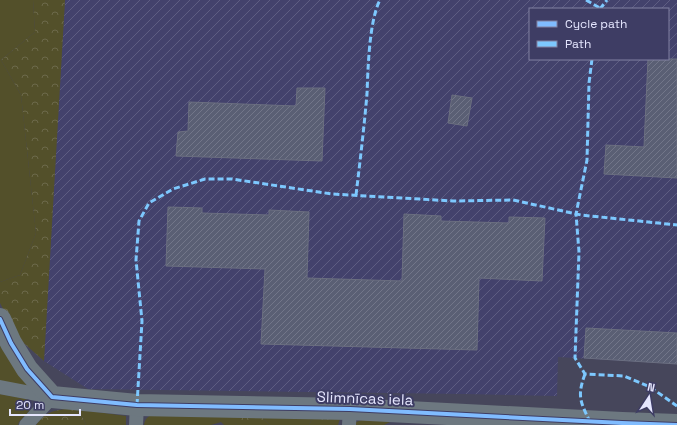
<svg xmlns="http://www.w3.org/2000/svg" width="677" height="425" viewBox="0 0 677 425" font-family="'Space Grotesk',sans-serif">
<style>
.industrial{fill:url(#industrial-furrows);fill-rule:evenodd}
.green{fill:#53502a}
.forest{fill:url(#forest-crowns)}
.building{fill:url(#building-hatch);stroke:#6b6f80}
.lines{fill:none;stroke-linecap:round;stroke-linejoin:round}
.lane{stroke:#6d7880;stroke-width:14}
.street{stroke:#6d7880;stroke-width:22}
.quiet{stroke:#7dc8fe;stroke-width:3;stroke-dasharray:6 3;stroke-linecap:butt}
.cycleway-casing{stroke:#3e3d64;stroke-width:6}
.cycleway{stroke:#80bcff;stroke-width:4}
.labels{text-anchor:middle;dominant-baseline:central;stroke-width:4;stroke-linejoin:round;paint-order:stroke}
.street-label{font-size:15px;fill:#e5e6fe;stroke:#3e3d64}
</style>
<defs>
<pattern id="industrial-furrows" width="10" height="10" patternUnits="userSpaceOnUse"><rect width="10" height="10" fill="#43426c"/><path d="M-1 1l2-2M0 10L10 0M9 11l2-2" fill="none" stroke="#5e5d82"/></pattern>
<pattern id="forest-crowns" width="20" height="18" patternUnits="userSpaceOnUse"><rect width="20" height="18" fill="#53502a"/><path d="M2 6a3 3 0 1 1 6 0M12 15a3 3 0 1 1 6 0" fill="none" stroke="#6c694a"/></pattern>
<pattern id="building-hatch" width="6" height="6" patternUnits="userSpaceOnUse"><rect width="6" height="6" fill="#5a5f74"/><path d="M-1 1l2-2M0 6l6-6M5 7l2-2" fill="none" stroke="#727689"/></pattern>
</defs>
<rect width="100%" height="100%" fill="#46465b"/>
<path class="industrial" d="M65 0H677V364L558 357 557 396 464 394 88 389 44 361ZM530 9H668V59H530Z"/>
<g class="green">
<polygon points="0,0 33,0 35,32 1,60 21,95 36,233 20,275 0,282"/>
<polygon points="0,338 29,386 0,383"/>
<polygon points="0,394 28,399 29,411 19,422 18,425 0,425"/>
<polygon points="75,409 126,416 126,425 86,425 83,418"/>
<path d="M153 414 236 415 235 423 237 425H224L221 422 211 425H144C145 419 147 417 153 414Z"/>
<polygon points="259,415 312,419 309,425 270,425"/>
<polygon points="365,419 394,420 384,425 354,425 356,422"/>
</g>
<g class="forest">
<polygon points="33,0 65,0 44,361 18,338 0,303 0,282 20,275 36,233 21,95 1,60 35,32"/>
<path d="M65 409H75L83 418 86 425H36C45 413 51 411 65 409Z"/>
<path d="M236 415H259L270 425H237C233 422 234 419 236 415Z"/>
<polygon points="312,419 340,419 338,425 309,425"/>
</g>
<g class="building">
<polygon points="648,59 677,59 677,178 604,174 606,145 644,147"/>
<polygon points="297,88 325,88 322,161 176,156 178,132 188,131 189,102 296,106"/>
<polygon points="452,95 472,98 467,126 448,123"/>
<polygon points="168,207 202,208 202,213 269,215 269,210 309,212 307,278 402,281 404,214 441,216 441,221 509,223 509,217 545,218 542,281 479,278 477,350 261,344 265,269 166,266"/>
<polygon points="586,328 677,333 677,364 584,358"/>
</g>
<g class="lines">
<g class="lane">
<polyline points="0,387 52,397"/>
<polyline points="26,425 52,397"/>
<polyline points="136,425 137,405"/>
<polyline points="349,425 350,409"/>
</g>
<polyline class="street" points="0,319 11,343 27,369 52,397 137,405 350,409 622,423 677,425"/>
<g class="quiet">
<polyline points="586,0 600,8"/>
<polyline points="600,9 607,0"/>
<polyline points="592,59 589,83 587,160 576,214 579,252 575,358 585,374 624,376 650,387 677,406"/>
<path d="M356 195C360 162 364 128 367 94 368 69 369 21 380 0"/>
<path d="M585 374C577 396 580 401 590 422"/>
<polyline points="137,405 142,321 136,260 139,221 149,203 173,189 205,179 232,179 332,194 453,201 513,200 581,215 677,225"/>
</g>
<defs>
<polyline id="cycleway" points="0,319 11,343 27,369 52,397 137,405 350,409 622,423 677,425"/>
</defs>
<use href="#cycleway" class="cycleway-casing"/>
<use href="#cycleway" class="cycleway"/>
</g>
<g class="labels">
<g class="street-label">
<text transform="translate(365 398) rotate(2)">Slimnīcas iela</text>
</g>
</g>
<rect x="529" y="8" width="140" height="52" fill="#3e3d64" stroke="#8181a2"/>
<rect x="537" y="21" width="20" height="6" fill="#80bcff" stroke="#8181a2"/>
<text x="565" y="28" font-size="12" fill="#e5e6fe">Cycle path</text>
<rect x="537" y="41" width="20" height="6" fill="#7dc8fe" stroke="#8181a2"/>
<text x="565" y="48" font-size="12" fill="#e5e6fe">Path</text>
<g transform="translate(649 397) rotate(12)" stroke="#3e3d64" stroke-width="3" paint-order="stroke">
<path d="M0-3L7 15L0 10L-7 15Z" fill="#e5e6fe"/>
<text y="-6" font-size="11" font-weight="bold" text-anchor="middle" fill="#e5e6fe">N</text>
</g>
<path d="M10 409v6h70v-6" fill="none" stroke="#e5e6fe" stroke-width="2"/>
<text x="16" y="409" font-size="12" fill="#e5e6fe" stroke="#3e3d64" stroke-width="3" paint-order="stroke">20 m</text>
</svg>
